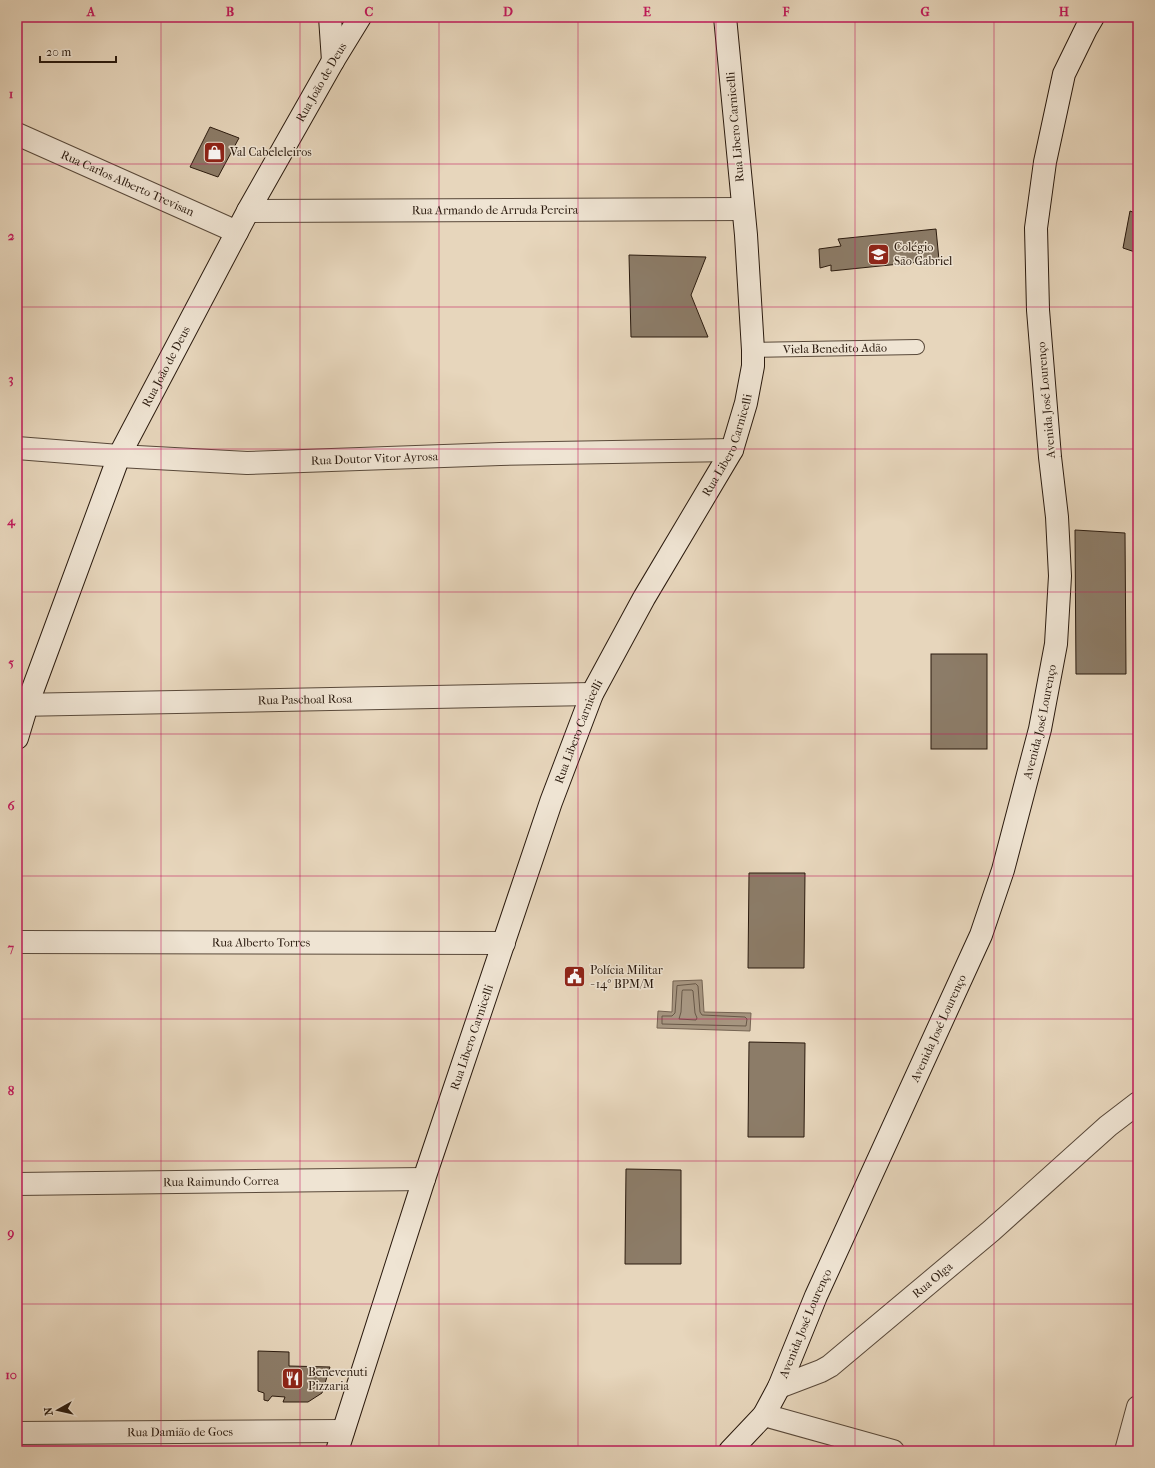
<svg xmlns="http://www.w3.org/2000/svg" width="1155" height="1468" viewBox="0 0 1155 1468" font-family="'IM FELL French Canon',serif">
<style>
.water{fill:#a79681;stroke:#756453}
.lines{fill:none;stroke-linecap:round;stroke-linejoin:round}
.shore{stroke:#685848;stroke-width:1}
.building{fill:#8c7c68;stroke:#2a1a0e}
.lane-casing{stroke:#59493a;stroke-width:16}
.street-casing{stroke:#59493a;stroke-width:24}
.secondary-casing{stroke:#2a1a0e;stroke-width:24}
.lane{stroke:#efe4d3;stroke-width:14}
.street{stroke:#efe4d3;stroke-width:22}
.secondary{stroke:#efe4d3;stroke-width:22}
.grid{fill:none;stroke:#c2185b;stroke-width:1;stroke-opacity:0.55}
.labels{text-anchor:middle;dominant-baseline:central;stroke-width:3;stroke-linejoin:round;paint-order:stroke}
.street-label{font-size:12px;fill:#2a1a0e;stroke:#efe4d3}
.poi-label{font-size:12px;fill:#2a1a0e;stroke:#efe4d3;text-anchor:start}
.neatline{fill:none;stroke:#c2185b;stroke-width:1.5}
.grid-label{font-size:13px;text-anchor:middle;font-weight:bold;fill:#c2185b}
</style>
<rect width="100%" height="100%" fill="#e7d6bc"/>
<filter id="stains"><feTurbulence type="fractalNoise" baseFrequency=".005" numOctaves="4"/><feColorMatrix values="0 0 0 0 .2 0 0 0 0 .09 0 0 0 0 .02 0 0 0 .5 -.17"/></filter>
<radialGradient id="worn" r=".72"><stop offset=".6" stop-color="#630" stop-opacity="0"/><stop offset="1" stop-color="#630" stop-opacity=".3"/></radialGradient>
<polygon class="water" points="702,980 704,1012 751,1013 750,1031 657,1028 658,1011 672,1012 673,981"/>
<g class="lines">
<g class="shore">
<polygon points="696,984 698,986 700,1012 702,1015 745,1017 747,1019 746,1026 662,1024 662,1016 672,1016 675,1013 677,986"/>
<polygon points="683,990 692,990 693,991 695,1013 697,1018 696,1020 679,1019 681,1012 682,992"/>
</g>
</g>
<g class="building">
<polygon points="210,127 239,138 218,177 190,167"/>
<polygon points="1130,211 1138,214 1138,253 1123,248"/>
<polygon points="936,229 939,260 831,271 831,265 820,268 819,249 841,246 838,239"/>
<polygon points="629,255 706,257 691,295 708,337 631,337"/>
<polygon points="1075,530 1125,533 1126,674 1076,674"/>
<rect x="931" y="654" width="56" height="95"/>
<polygon points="749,873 805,873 804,968 748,968"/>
<polygon points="749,1042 805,1043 804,1137 748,1137"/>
<polygon points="626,1169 681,1170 681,1264 625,1264"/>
<polygon points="258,1351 289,1352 289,1366 330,1367 322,1393 308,1402 283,1402 285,1397 272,1396 268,1401 264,1400 264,1393 258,1391"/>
</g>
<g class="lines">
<defs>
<g id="lane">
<path id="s1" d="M753 350 917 347"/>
</g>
<g id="street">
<path id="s2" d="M17 134 237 232"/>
<path id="s3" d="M248 211 743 209"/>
<path id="s4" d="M17 448 119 456 247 463 500 454 732 450"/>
<path id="s5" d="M17 705 592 694"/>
<path id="s6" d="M17 942 504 943"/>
<path id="s7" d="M17 1184 424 1179"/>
<path id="s8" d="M779 1387 821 1371 830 1366 991 1231 1108 1126 1138 1103"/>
<polyline points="764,1415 893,1451"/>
<path id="s9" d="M17 1433 343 1431"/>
<polyline points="1126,1451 1138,1407"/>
</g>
<g id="secondary">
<polyline points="330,17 333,61"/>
<path id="s10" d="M17 738 27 705 119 456 248 211 333 61 360 17"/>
<path id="s11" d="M337 1451 424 1179 551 802 592 694 644 598 732 450 746 403 753 366V350L746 235 725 17"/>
<path id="s12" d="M730 1451 764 1415 779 1387 816 1296 981 935 1003 870 1040 729 1056 644 1060 576 1057 517 1050 457 1038 310 1036 228 1045 162 1064 74 1086 29 1093 17"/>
</g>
</defs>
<use href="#lane" class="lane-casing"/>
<use href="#street" class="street-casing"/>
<use href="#secondary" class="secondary-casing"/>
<use href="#lane" class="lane"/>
<use href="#street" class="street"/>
<use href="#secondary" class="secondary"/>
</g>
<path class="grid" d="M161 17V1451M300 17V1451M439 17V1451M578 17V1451M716 17V1451M855 17V1451M994 17V1451M17 164H1138M17 307H1138M17 449H1138M17 592H1138M17 734H1138M17 876H1138M17 1019H1138M17 1161H1138M17 1304H1138"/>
<defs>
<symbol id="shop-square" viewBox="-11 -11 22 22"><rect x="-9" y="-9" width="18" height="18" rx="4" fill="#8f2418" stroke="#efe4d3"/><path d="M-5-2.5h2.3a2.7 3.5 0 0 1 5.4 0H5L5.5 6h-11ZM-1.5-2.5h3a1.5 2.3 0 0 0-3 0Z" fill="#fff"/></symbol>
<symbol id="school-square" viewBox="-11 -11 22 22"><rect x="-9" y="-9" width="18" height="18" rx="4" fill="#8f2418" stroke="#efe4d3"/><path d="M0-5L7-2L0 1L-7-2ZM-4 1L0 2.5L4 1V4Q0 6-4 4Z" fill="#fff"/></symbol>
<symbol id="civic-square" viewBox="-11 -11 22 22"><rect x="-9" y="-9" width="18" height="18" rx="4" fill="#8f2418" stroke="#efe4d3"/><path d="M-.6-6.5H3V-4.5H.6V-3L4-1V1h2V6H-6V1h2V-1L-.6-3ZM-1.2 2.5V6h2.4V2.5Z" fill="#fff"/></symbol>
<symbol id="restaurant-square" viewBox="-11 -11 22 22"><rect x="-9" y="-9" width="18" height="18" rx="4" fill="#8f2418" stroke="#efe4d3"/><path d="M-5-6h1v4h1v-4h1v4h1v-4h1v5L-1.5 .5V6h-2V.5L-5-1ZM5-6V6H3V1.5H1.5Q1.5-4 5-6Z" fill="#fff"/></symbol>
</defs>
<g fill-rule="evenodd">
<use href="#shop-square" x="202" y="140" width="25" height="25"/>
<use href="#school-square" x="866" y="242" width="25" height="25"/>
<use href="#civic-square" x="562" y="964" width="25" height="25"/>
<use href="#restaurant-square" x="280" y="1366" width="25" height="25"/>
</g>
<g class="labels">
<g class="street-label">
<text stroke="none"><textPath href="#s10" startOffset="725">Rua João de Deus</textPath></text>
<text transform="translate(735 127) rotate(-95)">Rua Libero Carnicelli</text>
<text stroke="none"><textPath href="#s2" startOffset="121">Rua Carlos Alberto Trevisan</textPath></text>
<text stroke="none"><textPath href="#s3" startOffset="247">Rua Armando de Arruda Pereira</textPath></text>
<text stroke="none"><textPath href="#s1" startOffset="82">Viela Benedito Adão</textPath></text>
<text stroke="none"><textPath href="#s10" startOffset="401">Rua João de Deus</textPath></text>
<text transform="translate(1046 400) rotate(-95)">Avenida José Lourenço</text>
<text stroke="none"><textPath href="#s11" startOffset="1083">Rua Libero Carnicelli</textPath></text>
<text stroke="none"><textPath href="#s4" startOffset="358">Rua Doutor Vitor Ayrosa</textPath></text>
<text stroke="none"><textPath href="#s5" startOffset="288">Rua Paschoal Rosa</textPath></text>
<text stroke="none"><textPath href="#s12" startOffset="798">Avenida José Lourenço</textPath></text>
<text stroke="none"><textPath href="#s11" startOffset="759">Rua Libero Carnicelli</textPath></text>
<text stroke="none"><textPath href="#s6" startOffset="244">Rua Alberto Torres</textPath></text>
<text stroke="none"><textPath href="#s12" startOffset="474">Avenida José Lourenço</textPath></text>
<text stroke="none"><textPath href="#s11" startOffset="435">Rua Libero Carnicelli</textPath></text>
<text stroke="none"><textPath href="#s7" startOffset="204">Rua Raimundo Correa</textPath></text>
<text stroke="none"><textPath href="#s8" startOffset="189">Rua Olga</textPath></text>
<text stroke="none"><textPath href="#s12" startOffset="150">Avenida José Lourenço</textPath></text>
<text stroke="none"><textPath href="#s9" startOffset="163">Rua Damião de Goes</textPath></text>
</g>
<g class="poi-label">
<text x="230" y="152">Val Cabeleleiros</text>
<text x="894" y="247">Colégio<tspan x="894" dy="14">São Gabriel</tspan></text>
<text x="590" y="970">Polícia Militar<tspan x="590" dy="14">- 14º BPM/M</tspan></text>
<text x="308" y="1372">Benevenuti<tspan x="308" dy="14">Pizzaria</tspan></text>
</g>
</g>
<rect width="1155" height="1468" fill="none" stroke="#e7d6bc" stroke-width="44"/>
<g transform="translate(58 1410) rotate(262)" stroke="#efe4d3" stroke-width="3" paint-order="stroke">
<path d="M0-3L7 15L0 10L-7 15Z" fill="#2a1a0e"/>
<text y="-6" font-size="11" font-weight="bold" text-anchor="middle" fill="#2a1a0e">N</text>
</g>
<path d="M40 56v6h76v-6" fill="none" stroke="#2a1a0e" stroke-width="2"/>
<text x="46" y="56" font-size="12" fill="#2a1a0e" stroke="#efe4d3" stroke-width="3" paint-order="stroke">20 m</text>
<rect x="22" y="22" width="1111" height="1424" class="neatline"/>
<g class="grid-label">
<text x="91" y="16">A</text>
<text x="230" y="16">B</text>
<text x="369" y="16">C</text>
<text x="508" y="16">D</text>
<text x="647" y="16">E</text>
<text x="786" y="16">F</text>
<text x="925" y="16">G</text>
<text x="1064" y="16">H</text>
<text x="11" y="98">1</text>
<text x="11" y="240">2</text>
<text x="11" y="383">3</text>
<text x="11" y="525">4</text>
<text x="11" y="667">5</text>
<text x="11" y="810">6</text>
<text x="11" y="952">7</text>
<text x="11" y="1095">8</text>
<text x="11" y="1237">9</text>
<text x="11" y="1379">10</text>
</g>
<rect width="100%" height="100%" filter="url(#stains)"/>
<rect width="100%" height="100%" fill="url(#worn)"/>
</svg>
